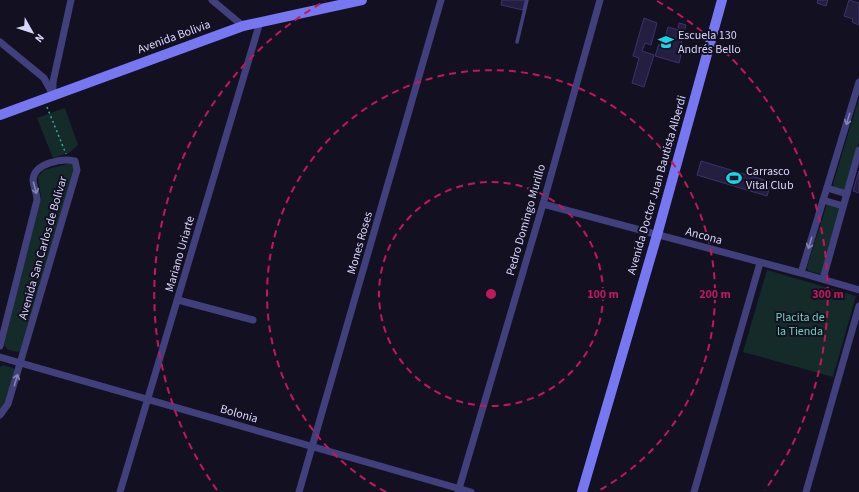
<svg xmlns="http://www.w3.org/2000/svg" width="859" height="492" viewBox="0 0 859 492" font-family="'Source Sans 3',sans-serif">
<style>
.green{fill:#142b2a}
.building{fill:#241e41;stroke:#3c336b}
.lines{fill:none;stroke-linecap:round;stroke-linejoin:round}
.path{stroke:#3ba99f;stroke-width:1.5;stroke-dasharray:2 3;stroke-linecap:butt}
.lane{stroke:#41407c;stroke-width:3.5}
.street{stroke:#41407c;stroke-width:7}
.secondary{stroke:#7777f1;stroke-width:10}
.oneway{stroke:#8584b5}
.ring{fill:none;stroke:#c2185b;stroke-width:2;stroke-dasharray:7 5}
.labels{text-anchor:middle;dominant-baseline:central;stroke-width:4;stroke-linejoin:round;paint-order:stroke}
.poi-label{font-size:12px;fill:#d9d6fb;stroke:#131022;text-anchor:start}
.street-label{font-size:12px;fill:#d9d6fb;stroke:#131022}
.park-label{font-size:12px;fill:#69d3b6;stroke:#131022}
.centre{fill:#c2185b;stroke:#131022;stroke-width:2}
.ring-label{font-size:12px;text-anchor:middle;font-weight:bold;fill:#c2185b;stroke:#131022;stroke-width:4;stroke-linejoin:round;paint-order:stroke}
</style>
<rect width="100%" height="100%" fill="#131022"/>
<g class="green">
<polygon points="859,98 859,141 847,188 844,190 834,187 833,184"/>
<polygon points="65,108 78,145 69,153 53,158 37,118"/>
<polygon points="71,163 74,169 69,187 22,350 18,352 8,350 4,345 41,197 38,177 44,170"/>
<polygon points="827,204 840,208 821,274 808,271 807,267"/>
<polygon points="767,270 856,296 833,377 743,352"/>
<polygon points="3,365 13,368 16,371 10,393 0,412 0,367"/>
</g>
<g class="building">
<polygon points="502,0 525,0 523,10 501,5"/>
<polygon points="818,0 828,0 826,6 817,3"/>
<polygon points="849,0 859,3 859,25 852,22 853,19 844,16"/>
<polygon points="644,18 657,23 651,45 645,43 642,51 654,55 644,87 632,83 639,58 633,56"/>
<polygon points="679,23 686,25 678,54 681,55 679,63 655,56 659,44 663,45 668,27 678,30"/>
<polygon points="701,161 771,182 767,196 697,175"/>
<polygon points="859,171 859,193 853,191"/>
</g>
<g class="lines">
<polyline class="path" points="47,107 66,154"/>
<polyline class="lane" points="517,42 527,0"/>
<g class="street">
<polyline points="212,0 243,26"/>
<polyline points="0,42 44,78 52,93"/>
<polyline points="53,95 53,82 71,0"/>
<polyline points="827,188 847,194"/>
<polyline points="823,200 843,206"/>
<polyline points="543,204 801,273 859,290"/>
<polyline points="801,273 859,82"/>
<polyline points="823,279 859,150"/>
<polyline points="178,300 253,320"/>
<path d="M0 346 37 200C37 193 33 186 33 179 35 163 62 158 75 161L77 170 8 404 0 415"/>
<polyline points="0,357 471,492"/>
<polyline points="120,492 260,22"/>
<polyline points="299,492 441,0"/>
<polyline points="458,492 543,204 600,0"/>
<polyline points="694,492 760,263"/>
<polyline points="806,492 859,306"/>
</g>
<g class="secondary">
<polyline points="0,115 243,26 362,0"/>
<polyline points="582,492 657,235 722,0"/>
</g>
</g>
<defs><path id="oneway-shaft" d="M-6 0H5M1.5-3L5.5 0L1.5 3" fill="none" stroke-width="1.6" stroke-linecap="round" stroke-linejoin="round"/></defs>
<g class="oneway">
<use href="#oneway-shaft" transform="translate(848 119) rotate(107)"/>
<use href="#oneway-shaft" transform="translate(35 188) rotate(74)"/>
<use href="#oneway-shaft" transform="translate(810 243) rotate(107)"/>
<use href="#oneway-shaft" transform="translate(16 380) rotate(-73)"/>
</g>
<g class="ring">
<circle cx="491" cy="294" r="112"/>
<path d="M386 492A224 224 0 1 1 596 492"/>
<path d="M217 490A337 337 0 0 1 325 1M657 1A337 337 0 0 1 765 490"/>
</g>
<defs>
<symbol id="school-bare" viewBox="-9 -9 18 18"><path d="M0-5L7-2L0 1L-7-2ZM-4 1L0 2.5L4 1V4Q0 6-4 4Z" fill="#18d6e5" stroke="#131022" stroke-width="2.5" paint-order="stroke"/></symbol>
<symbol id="stadium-bare" viewBox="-9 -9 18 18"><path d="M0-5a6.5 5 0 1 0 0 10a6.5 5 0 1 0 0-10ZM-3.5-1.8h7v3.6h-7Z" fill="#18d6e5" stroke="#131022" stroke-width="2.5" paint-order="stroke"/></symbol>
</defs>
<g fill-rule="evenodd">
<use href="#school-bare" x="655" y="31" width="22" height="22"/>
<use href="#stadium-bare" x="723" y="167" width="22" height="22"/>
</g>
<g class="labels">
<g class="poi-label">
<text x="678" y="35">Escuela 130<tspan x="678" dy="14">Andrés Bello</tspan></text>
<text x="746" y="171">Carrasco<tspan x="746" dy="14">Vital Club</tspan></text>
</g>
<g class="street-label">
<text transform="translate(174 37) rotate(-20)">Avenida Bolivia</text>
<text transform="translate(657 185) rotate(-74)">Avenida Doctor Juan Bautista Alberdi</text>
<text transform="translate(526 220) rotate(-74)">Pedro Domingo Murillo</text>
<text transform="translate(704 236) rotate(15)">Ancona</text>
<text transform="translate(360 243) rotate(-74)">Mones Roses</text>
<text transform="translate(43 248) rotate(-74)">Avenida San Carlos de Bolívar</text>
<text transform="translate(180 254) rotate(-74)">Mariano Uriarte</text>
<text transform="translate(239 414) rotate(16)">Bolonia</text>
</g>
<g class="park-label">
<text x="800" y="317">Placita de<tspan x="800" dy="14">la Tienda</tspan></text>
</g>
</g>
<circle cx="491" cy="294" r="6" class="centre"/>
<g class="ring-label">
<text x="603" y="298">100 m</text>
<text x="715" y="298">200 m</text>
<text x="828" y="298">300 m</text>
</g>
<g transform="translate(32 32) rotate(129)" stroke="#131022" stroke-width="3" paint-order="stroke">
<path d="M0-3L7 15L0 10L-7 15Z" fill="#d9d6fb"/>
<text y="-6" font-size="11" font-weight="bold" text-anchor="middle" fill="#d9d6fb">N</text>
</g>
</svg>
